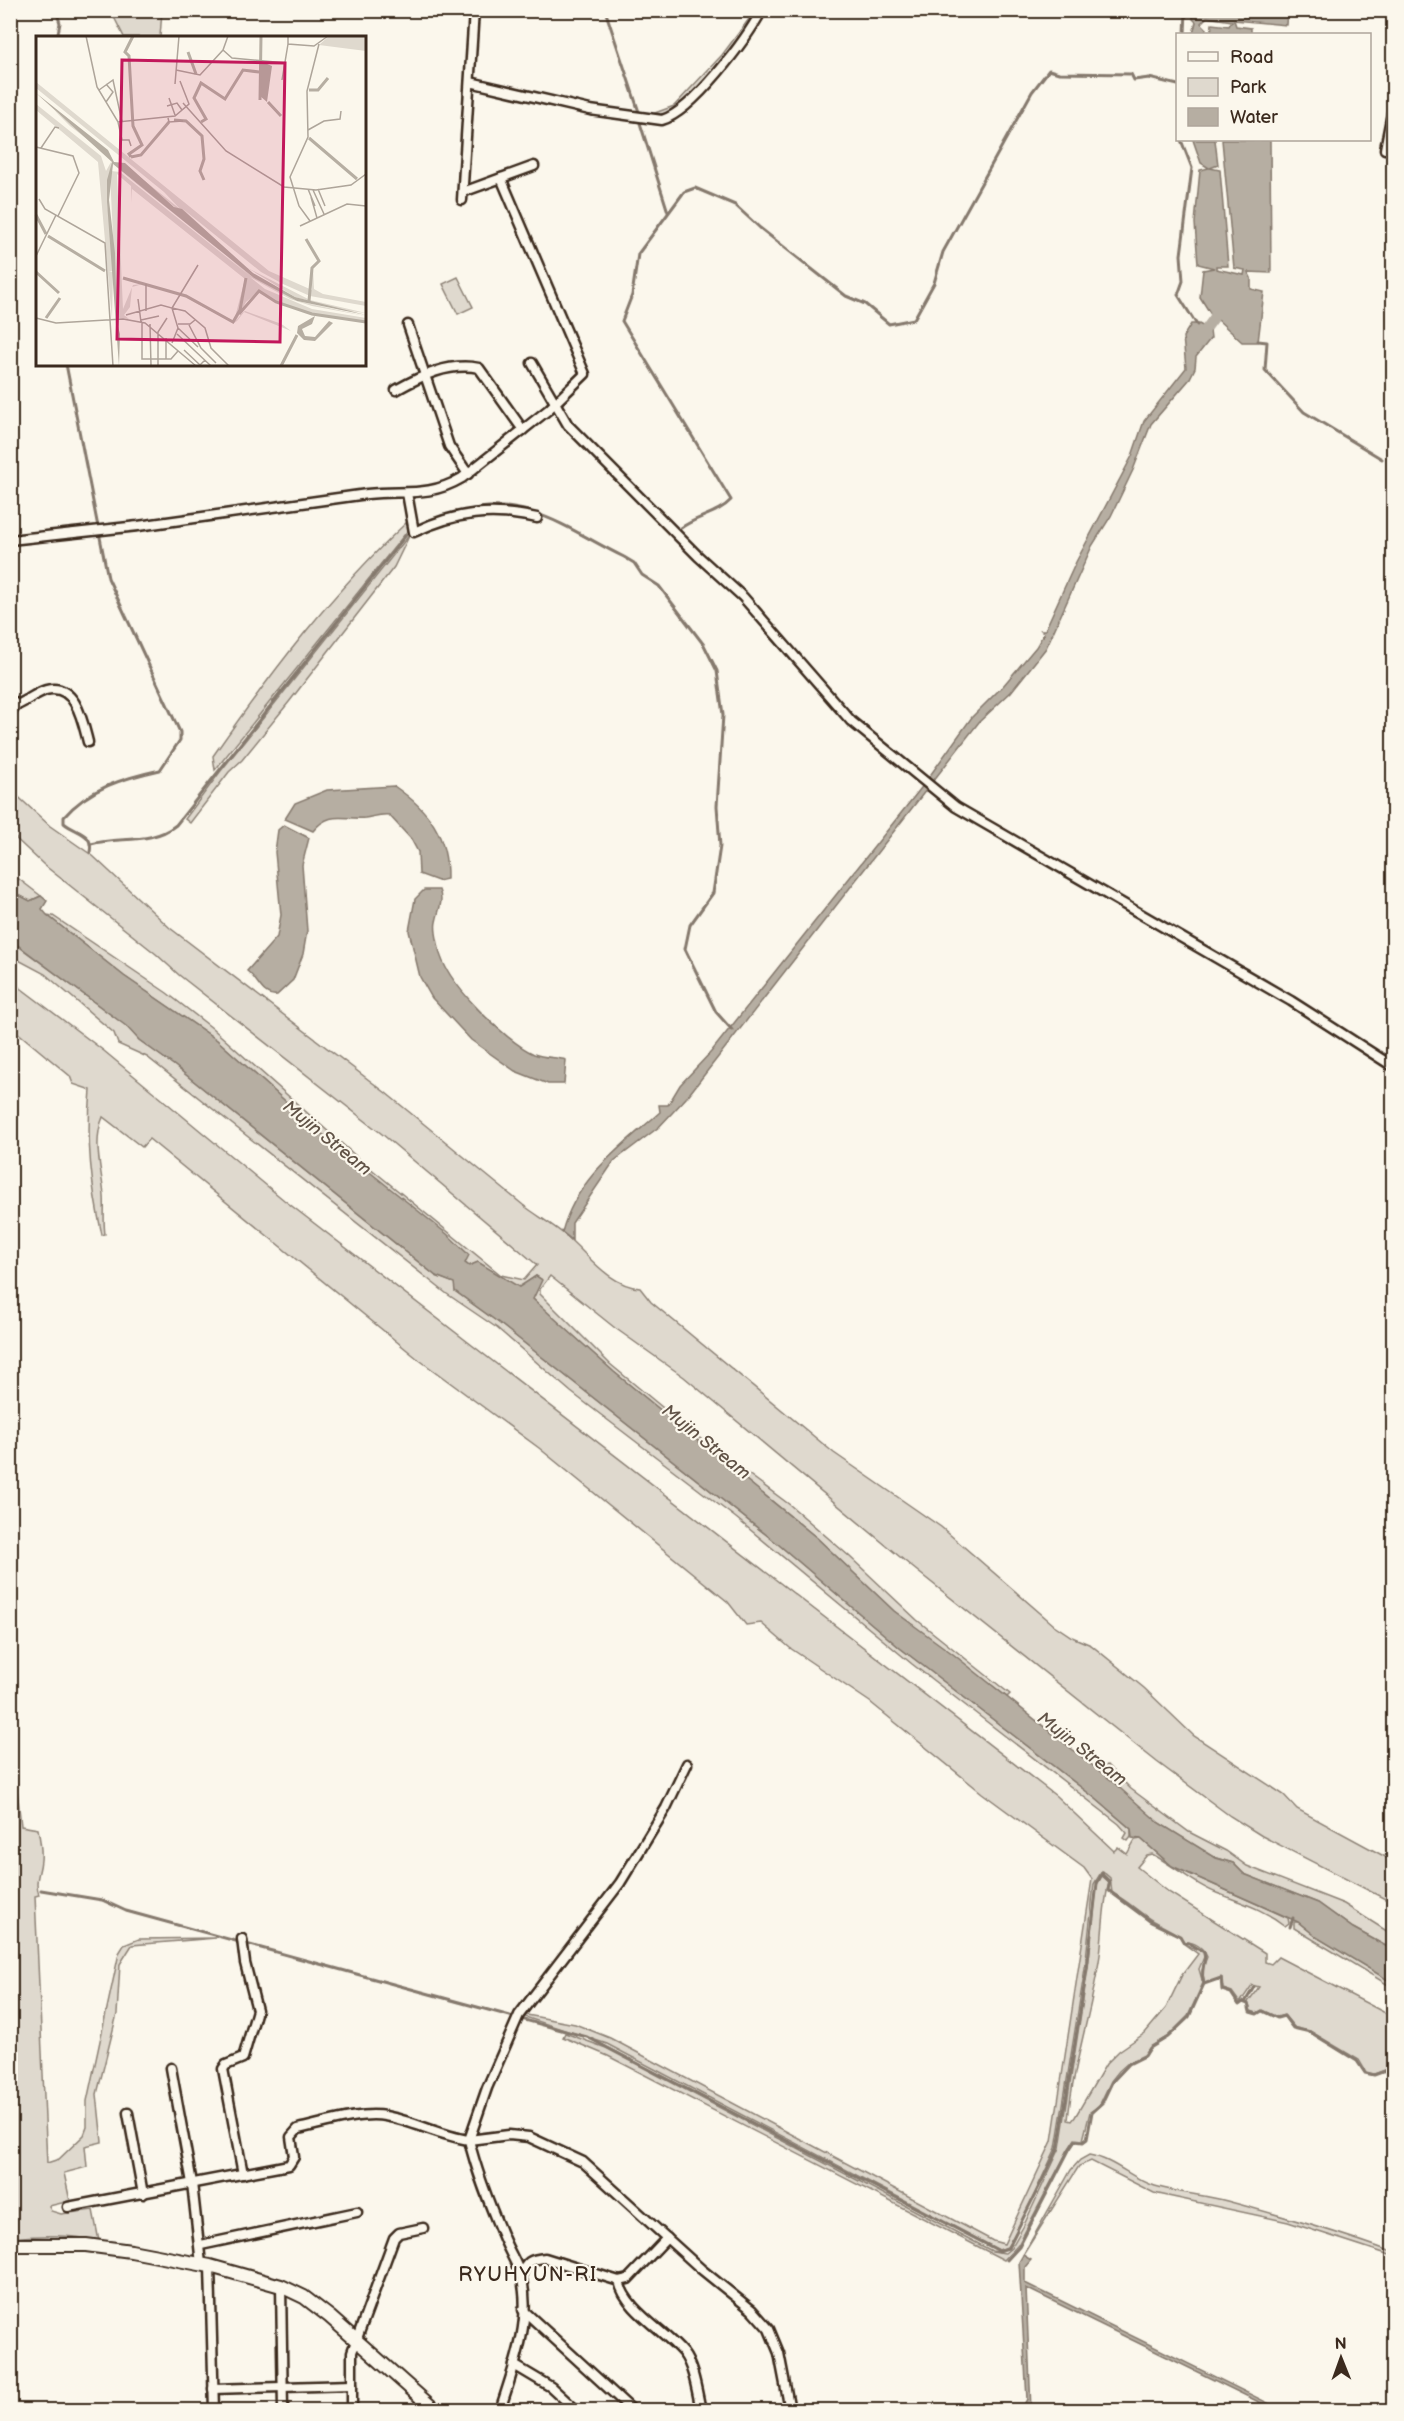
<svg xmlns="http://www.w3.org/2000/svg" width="1404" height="2421" viewBox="0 0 1404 2421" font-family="'Balsamiq Sans',sans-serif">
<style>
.green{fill:#dfd9ce;stroke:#8d8276;stroke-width:1.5}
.water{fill:#b6aea2;stroke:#85796d;stroke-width:1.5}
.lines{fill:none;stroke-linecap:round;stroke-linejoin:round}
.stream{stroke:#85796d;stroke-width:3}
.canal{stroke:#b6aea2;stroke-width:10}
.street-casing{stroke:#3b2a1e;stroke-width:13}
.secondary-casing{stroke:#3b2a1e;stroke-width:16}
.street{stroke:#fbf7ec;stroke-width:8}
.secondary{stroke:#fbf7ec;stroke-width:12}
.labels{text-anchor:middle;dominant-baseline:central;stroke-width:4.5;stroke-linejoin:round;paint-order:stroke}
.water-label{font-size:18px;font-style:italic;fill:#605246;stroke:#fbf7ec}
.quarter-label{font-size:20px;letter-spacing:1.5px;fill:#3b2a1e;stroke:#fbf7ec}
.inset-river{fill:none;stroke:#b6aea2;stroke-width:3}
.inset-road{fill:none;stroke:#aea59a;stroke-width:1.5}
.view{fill:#c2185b;fill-opacity:0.15;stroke:#c2185b;stroke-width:3}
.inset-edge{fill:none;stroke:#3b2a1e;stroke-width:3}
</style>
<rect width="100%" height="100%" fill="#fbf7ec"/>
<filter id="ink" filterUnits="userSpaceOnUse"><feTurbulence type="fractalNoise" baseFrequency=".0167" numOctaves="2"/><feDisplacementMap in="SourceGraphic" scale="12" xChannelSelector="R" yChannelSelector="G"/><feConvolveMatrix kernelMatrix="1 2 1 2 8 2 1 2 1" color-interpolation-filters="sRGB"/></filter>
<g filter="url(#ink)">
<g class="green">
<polygon points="111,11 162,11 160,37 124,37"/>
<polygon points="755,11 758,11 755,17 689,100 670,115 644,117 674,106 722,55"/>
<polygon points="458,277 473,307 458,314 443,284"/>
<path d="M406 523 409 529 215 770 213 756C271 673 332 592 406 523Z"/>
<polygon points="410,534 394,567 289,702 242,760 229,772 190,823 185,819 220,772"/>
<path d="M11 790 50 826 93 856 170 928 386 1093 523 1205C536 1215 552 1224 565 1235 588 1254 608 1285 640 1288L651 1302 834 1453 941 1527 1054 1625 1072 1637 1091 1645 1144 1688 1194 1736 1284 1795 1297 1809 1393 1861V1903L1262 1836 1230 1816 1157 1762 912 1567 684 1377 615 1328 550 1276 540 1289V1294L610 1364 697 1436 790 1505 849 1556 917 1620 1010 1694 1007 1697 894 1611 817 1538 614 1372 540 1306 533 1299 541 1279 536 1276 519 1288 478 1262 469 1266 217 1040 124 976 47 915 53 916 167 993 212 1028 358 1158 501 1275 524 1280 537 1265 382 1134 179 975 156 954 44 865 11 834Z"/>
<polygon points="11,873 41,896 30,901 11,891"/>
<polygon points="10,940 127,1026 139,1040 175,1066 436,1276 455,1283 455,1291 499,1323 778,1544 900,1648 1095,1798 1131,1829 1131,1837 1128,1841 1124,1838 1127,1833 1119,1824 912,1664 736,1518 571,1392 497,1328 447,1294 147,1057 118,1044 114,1033 45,974 11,956"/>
<path d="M10 980 104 1051 284 1200 1056 1796 1114 1851 1118 1847 1127 1854 1135 1840 1141 1839 1172 1866 1288 1918 1289 1923 1285 1926C1265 1910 1245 1904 1222 1895 1196 1886 1176 1867 1152 1854L1147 1855 1137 1867 1170 1893 1265 1953V1962L1271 1964 1278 1957 1393 2017V2073L1385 2070 1374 2074 1366 2072 1359 2060 1310 2031 1295 2028 1284 2015 1277 2017 1262 2010 1257 2013 1251 2011 1248 2002 1259 1987 1252 1985 1240 2003 1232 1992 1223 1989 1222 1978 1205 1983 1202 1970 1207 1957C1204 1948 1194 1941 1184 1942 1177 1931 1165 1928 1153 1921 1138 1912 1127 1900 1112 1893L1110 1878 1102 1871 1094 1884 1085 1968 1056 2148 1020 2225 1007 2247 999 2250 607 2044 522 2016 527 2015 575 2024 610 2038 993 2241 1004 2244 1052 2141 1092 1879 1084 1868 982 1793 870 1702 790 1648 761 1623 746 1625 728 1602 539 1448 418 1359 149 1139 142 1147 103 1117C92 1143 102 1170 104 1196 105 1209 103 1221 105 1234L102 1235C91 1184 86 1142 91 1090L73 1084 70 1076 11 1027Z"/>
<path d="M10 1723 21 1826 38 1829C40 1839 42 1850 41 1860 40 1874 34 1880 39 1895L35 1896 47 2163 59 2159 84 2135 87 2127V2101L119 1953 124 1945 139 1939 216 1938 132 1945 120 1964 117 2014 97 2094 102 2142 85 2146 87 2167 64 2173 70 2201 49 2206 51 2211 61 2214 93 2210 99 2241C69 2234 41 2235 11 2238Z"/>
<polygon points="1107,1765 1131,1789 1189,1832 1226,1851 1247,1866 1344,1904 1393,1935 1393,1950 1353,1928 1318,1903 1244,1874 1233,1863 1216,1858 1188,1841 1159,1823 1099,1771"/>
<path d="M1102 1876 1109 1882C1103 1906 1103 1930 1100 1955 1092 2010 1073 2064 1068 2120L1072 2121 1075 2117 1106 2064 1119 2051 1145 2033 1166 2008 1182 1975 1198 1954 1184 1944 1203 1952 1204 1957 1199 1969 1203 1983 1188 2016 1167 2037 1150 2047 1144 2055 1128 2063 1119 2071 1111 2081 1099 2106 1090 2112 1083 2140 1075 2139 1068 2150 1018 2245 1004 2260 608 2056 563 2037 565 2033 606 2048 992 2251 1005 2253 1011 2248 1023 2227 1060 2148 1088 1968 1097 1885Z"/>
<polygon points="1294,1922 1298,1922 1318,1938 1393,1983 1393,1988 1294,1928"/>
<path d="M1089 2155C1114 2159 1132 2179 1155 2186 1179 2193 1203 2195 1227 2201 1283 2216 1338 2232 1392 2252L1393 2256 1288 2222 1154 2193 1091 2161 1079 2166 1023 2255 1071 2170 1080 2160Z"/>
</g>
<g class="water">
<polygon points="1193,11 1282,10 1287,11 1286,25 1234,20 1236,26 1251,28 1251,34 1211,34 1212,24 1229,26 1232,21 1207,17 1201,23 1206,28 1205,34 1193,34 1196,22 1193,19"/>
<polygon points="1193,140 1215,140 1218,165 1210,168 1220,170 1228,266 1216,266 1216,269 1244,275 1245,270 1234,268 1222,140 1270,140 1271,273 1248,272 1251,278 1251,289 1264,292 1258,342 1242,342 1218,320 1215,321 1200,297 1203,270 1214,268 1198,264 1195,223 1200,170 1209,168 1201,163"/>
<path d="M1191 324H1199L1210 330 1211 338 1196 357 1195 368 1189 380 1151 424 1133 470 1111 516 1092 546 1046 648 1011 692 979 722 687 1097 659 1127 614 1161 572 1223V1240L562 1232C577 1177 620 1148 660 1112L659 1105H668L680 1085 711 1052 921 788 972 717 1003 686 1036 647 1044 633 1041 630H1045L1076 562 1132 456 1144 421 1186 368 1183 337Z"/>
<path d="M394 786C429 810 448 836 447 879L438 881 419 874 418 852 411 839 389 815C380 814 373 817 365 818 343 820 330 810 313 831L285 819 295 803 327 790Z"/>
<path d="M284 825 309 838 302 865 307 931 303 954 293 980 277 995C262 997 259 980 247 971L277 937 281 915 275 852 278 830Z"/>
<path d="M424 890H439C444 901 438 911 436 922 434 930 438 941 439 949 444 981 505 1041 534 1054 544 1058 556 1057 566 1060L564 1084H548L515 1071 471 1040 432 998 420 977 409 931 415 899Z"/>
<polygon points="11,891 30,901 41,896 47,901 42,909 47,915 124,976 217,1040 321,1133 447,1234 469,1255 465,1263 469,1266 478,1262 519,1287 536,1276 542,1280 533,1299 614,1372 817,1538 894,1611 953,1654 1112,1781 1159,1823 1216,1858 1233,1863 1244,1874 1318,1903 1353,1928 1393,1950 1393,1983 1318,1938 1298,1922 1172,1866 1141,1839 1132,1838 1131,1829 1095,1798 900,1648 778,1544 499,1323 455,1291 454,1283 436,1276 175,1066 139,1040 126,1026 11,940"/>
<polygon points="1023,2255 1031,2260 1025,2267 1025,2283 1282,2410 1275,2410 1026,2288 1031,2410 1021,2410 1027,2399 1019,2262"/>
</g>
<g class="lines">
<g class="stream">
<polyline points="56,10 60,23 57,38"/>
<polyline points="605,10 640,115"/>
<polyline points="1185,34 1186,10"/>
<polyline points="640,123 668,212"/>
<polyline points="1181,140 1192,168 1181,255 1183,281 1178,295 1197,325"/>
<polyline points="1258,341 1267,342 1265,370 1304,412 1382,459"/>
<path d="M66 364 108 578 180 732V740L160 770C124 778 89 788 64 817V823C76 833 94 833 90 852"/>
<path d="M465 511C528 494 570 531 624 557L634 563 642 575 659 586 704 645 717 671 723 715 717 806 720 846 713 893 690 925 685 949 716 1012 732 1030"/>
<path d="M681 528C697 516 718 514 731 500L622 321 632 295 638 254 684 192 695 188 735 205 760 228 846 296 865 304 889 324 914 319 934 283 943 252 1032 92 1049 70 1059 73 1131 74 1134 80 1149 78 1178 85"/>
<path d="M91 844C120 836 151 845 176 825L406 535 427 522"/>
<path d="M1102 1874 1110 1882 1108 1890 1151 1922 1180 1936 1184 1943H1189L1204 1952C1207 1963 1199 1971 1204 1984"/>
<polyline points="41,1890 102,1900 126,1911 587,2037 999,2251 1008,2248 1058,2149 1087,1968 1097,1883 1103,1872"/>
<polyline points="1290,1927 1293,1918"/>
<polyline points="1245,2002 1254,1987"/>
<polyline points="1007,2260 1019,2247 1069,2150 1075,2141 1083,2142 1087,2139 1092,2112 1102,2103 1112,2082 1129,2064 1145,2056 1150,2048 1168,2037 1189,2017 1204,1984 1221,1978 1222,1990 1231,1993 1239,2005 1243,2002 1248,2004 1250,2012 1257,2014 1262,2011 1277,2018 1284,2016 1293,2028 1310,2032 1357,2061 1365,2073 1374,2075 1385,2071 1394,2074"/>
</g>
<polyline class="canal" points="1197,341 1214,318 1218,306"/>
<defs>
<g id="street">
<path d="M470 82 590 110 662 120C693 111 746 40 762 10"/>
<polyline points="1385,149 1394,103"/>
<polyline points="463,192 534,166"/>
<polyline points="462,200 474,10"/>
<polyline points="408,325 449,446 468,474"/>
<polyline points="532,363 568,425 698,556 743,597 851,721 956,807 1291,1001 1394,1067"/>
<path d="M396 390C421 376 449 362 479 368L523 430"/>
<path d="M407 493 414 532C456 512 492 508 537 518"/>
<path d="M10 540 138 526 367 494C404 490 428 498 462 478L548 410 585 374 501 178"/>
<path d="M10 699 17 705C27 701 36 693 46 690 76 682 83 723 88 742"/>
<polyline points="10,713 17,705"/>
<polyline points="242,1939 245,1963 257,2010 243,2058 226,2065 223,2069 243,2174"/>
<polyline points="171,2068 192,2183 201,2264"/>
<polyline points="128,2113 143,2194"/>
<polyline points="469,2140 509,2135 529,2137 583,2162 701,2269 752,2310 769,2329 779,2353 790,2410"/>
<polyline points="469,2140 487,2088 519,2015 620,1883 666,1808 687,1764"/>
<path d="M68 2207 289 2165 294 2157 291 2137 298 2129C322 2124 362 2111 385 2116 414 2121 440 2136 469 2140 477 2174 490 2206 504 2239 509 2251 517 2264 521 2276 533 2319 513 2370 500 2410"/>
<polyline points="201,2245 357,2212"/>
<polyline points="210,2266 214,2410"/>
<path d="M521 2276C525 2262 531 2259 545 2258L619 2281 628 2279 667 2238"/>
<path d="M619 2281C625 2310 665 2331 683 2353 694 2367 697 2393 701 2410"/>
<polyline points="281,2286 283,2410"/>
<polyline points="523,2310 632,2410"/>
<polyline points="514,2365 551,2387 576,2410"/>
<polyline points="213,2389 352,2385"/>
<polyline points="352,2410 352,2352 394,2238 399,2233 423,2228"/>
<polyline points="419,2410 421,2397"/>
</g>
<polyline id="secondary" points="10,2245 86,2245 131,2251 210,2266 281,2286 304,2297 330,2317 435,2410"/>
</defs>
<use href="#street" class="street-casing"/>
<use href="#secondary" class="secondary-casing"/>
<use href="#street" class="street"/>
<use href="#secondary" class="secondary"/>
</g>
</g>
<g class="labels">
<g class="water-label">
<text transform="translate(327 1138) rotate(39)">Mujin Stream</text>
<text transform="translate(706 1442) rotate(39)">Mujin Stream</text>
<text transform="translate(1082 1749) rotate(38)">Mujin Stream</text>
</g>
<g class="quarter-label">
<text x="528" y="2275">RYUHYUN-RI</text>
</g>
</g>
<g transform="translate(36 36)">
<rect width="330" height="330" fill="#fbf7ec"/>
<path d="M293 0H330V15L283 9ZM0 46 233 235 276 254 275 233 284 225 277 232 278 253 287 258 330 266V270L274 260 247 248 225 236 147 173 199 222 90 130 144 173 128 156 0 52ZM0 68 65 120 70 135 75 126 73 120 34 90 18 74 70 117 74 122 76 128 218 242 232 248 261 265 330 280 276 270 254 263 214 241 229 253 276 273 330 282V286L276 278 240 266 223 255 210 266 200 285 206 277 209 275 243 287 247 289 255 295 208 276 201 285 198 287 143 258 198 285 209 243 96 153V167L95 150 81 138 87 273 97 249 107 248 96 251 94 271 88 279 93 283 81 282 74 138 71 166 77 219V235L73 236H77L76 283 62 126 0 74ZM77 129 141 178 213 239 84 136 75 135ZM210 231 274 264 330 277 305 274 259 261Z" fill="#dfd9ce" fill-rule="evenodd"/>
<path d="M224 25 236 30 231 66 224 60ZM0 57 72 114 78 126 89 127 138 171 146 173 217 237 259 261 330 279 261 265 218 242 77 128 73 164 79 217 81 287 84 298 83 330 71 166V144L76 126ZM279 280 276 288 266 293 269 300 279 301 293 285 297 287 279 305 268 304 261 297 262 290Z" fill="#b6aea2"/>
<path class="inset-river" d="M152 16 160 38M273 54H282L292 42M224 64 225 0M232 66 245 80M138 84 150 85 166 100 168 123 164 135 168 144M165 86 170 83 158 62 165 47 189 63 207 34 223 36M273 102 321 143M95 121 105 119 133 86M95 121 93 118 106 109 97 90 93 20 89 16 97 0M0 179 10 198M12 200 69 235M270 203 283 225 276 232 273 265M0 236 23 257M87 242 150 260 197 286 204 274 210 242M203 278 223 255 240 266 276 278 330 286M10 282 24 262M245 330 261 299"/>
<path class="inset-road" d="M50 0 61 51 82 86 139 80 153 68 144 45M252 1V8L278 10 292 0M187 14 196 22 250 27M140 34 164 39 187 14 192 0M246 44 252 8M139 48 143 0M63 54 77 44 86 86M133 62 139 79M70 66 77 56 70 48M147 67 190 115 248 151 280 154 315 149 330 138M131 70 141 67 146 74M132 82 133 86 147 85M82 86 86 104H93L95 110M272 94 288 85 304 83 305 75M0 111 37 120 43 137 22 180M5 112 19 91 23 92M272 153 279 170M282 153 289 170M277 154 288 178M275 161 281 182M3 163 9 173 69 207 77 330M274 185 263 170 254 141 272 101 271 55 283 8M264 190 311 168 330 170M0 220 20 179M162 229 136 272 149 275 169 292 175 312 193 330M102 263 105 286M110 275V248M90 279 125 269 136 272 142 292 136 307M0 282 20 287 87 283 109 287 160 330M105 284 123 280M106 286V323H135L142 315M114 288 115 330M142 288H154L159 284M153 289 165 312 180 327M142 292 162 311M141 298 175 330M148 314 164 329 169 324M130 323V302M122 330V296L131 282"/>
<path class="view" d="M86 24 249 27 244 306 81 303Z"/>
<rect width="330" height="330" class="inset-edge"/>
</g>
<rect width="1404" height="2421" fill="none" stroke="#fbf7ec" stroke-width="36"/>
<rect x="18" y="18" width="1368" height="2385" fill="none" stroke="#3b2a1e" stroke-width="2" filter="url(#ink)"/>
<rect x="1176" y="33" width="195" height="108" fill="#fbf7ec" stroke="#aea59a" stroke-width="1.5"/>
<rect x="1188" y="52" width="30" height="9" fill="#fbf7ec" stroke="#aea59a" stroke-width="1.5"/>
<text x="1230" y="63" font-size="18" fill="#3b2a1e">Road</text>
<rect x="1188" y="78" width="30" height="18" fill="#dfd9ce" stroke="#aea59a" stroke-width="1.5"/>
<text x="1230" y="93" font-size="18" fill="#3b2a1e">Park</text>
<rect x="1188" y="108" width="30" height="18" fill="#b6aea2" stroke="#aea59a" stroke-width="1.5"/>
<text x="1230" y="123" font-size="18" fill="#3b2a1e">Water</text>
<g transform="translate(1341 2358) rotate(359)" stroke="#fbf7ec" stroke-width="4.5" paint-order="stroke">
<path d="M0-4.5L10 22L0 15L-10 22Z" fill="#3b2a1e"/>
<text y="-9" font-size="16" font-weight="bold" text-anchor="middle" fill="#3b2a1e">N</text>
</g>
</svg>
